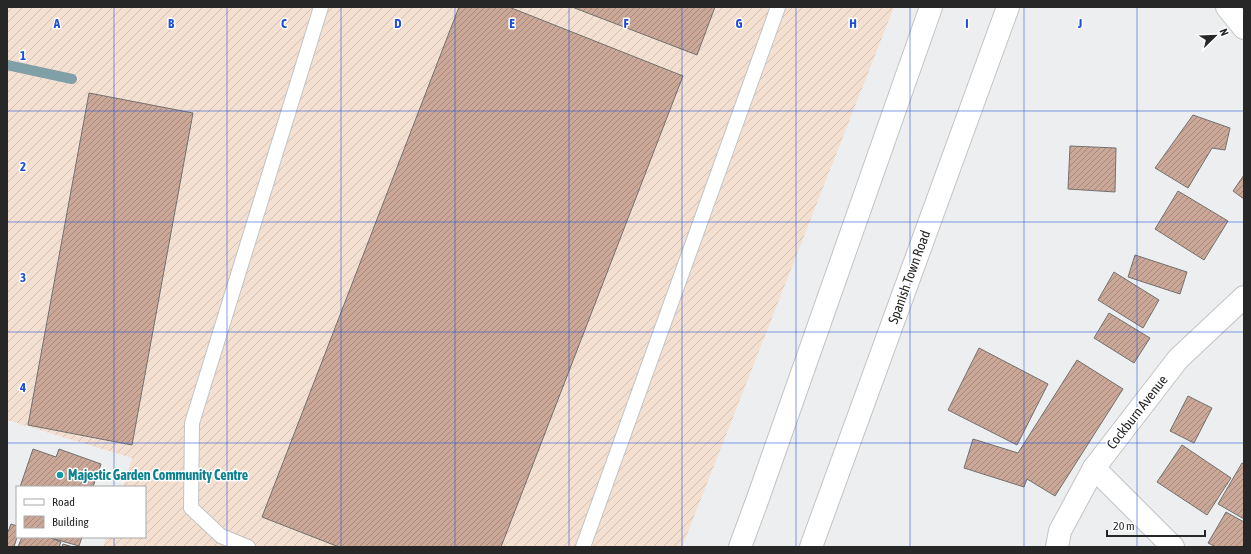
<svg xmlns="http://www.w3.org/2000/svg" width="1251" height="554" viewBox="0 0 1251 554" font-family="'Asap Condensed',sans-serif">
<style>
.industrial{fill:url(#industrial-furrows)}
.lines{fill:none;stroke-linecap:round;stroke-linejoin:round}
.stream{stroke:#819fa7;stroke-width:10}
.building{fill:url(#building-hatch);stroke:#727170}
.service-casing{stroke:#c2c3c4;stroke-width:16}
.minor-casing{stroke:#c2c3c4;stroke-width:24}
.trunk-casing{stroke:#c2c3c4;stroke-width:24}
.service{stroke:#fff;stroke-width:14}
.minor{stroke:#fff;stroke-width:22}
.trunk{stroke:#fff;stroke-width:22}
.grid{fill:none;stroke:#1d4ed8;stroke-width:1;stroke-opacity:0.55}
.culture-dot{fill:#0f9aa8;stroke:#fff;stroke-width:1.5}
.labels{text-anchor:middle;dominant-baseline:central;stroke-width:3;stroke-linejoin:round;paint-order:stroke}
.street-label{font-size:14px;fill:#272728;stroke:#fff}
.culture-label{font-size:14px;font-weight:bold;fill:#0d838f;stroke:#fff;text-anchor:start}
.grid-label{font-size:13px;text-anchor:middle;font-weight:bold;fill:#1d4ed8;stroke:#fff;stroke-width:3;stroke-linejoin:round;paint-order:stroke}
</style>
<defs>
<pattern id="industrial-furrows" width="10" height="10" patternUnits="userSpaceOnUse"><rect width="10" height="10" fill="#f4e0d1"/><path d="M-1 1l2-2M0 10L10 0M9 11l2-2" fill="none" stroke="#d1c0b3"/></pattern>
<pattern id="building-hatch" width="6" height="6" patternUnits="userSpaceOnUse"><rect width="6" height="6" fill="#caa797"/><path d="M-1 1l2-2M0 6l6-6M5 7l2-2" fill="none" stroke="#a4887b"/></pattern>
</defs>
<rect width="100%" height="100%" fill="#edeeef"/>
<polygon class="industrial" points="7,7 894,7 682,547 103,547 106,537 145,537 145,487 123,487 132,458 7,420"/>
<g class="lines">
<polyline class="stream" points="7,65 72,79"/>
</g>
<g class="building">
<polygon points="459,7 509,7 683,76 501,547 339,547 262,517"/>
<polygon points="572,7 715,7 697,55"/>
<polygon points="89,93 193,113 132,445 28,425"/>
<polygon points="1193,115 1230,128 1225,150 1212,148 1188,188 1155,168"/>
<polygon points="1070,146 1116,148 1115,192 1068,189"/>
<polygon points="1244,175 1244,199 1233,191"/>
<polygon points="1178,191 1228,221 1204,260 1155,229"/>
<polygon points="1135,255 1187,272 1180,294 1128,277"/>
<polygon points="1114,272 1159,300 1143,328 1098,300"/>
<polygon points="1109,313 1150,338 1134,363 1094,338"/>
<polygon points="979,348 1048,384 1017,445 948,410"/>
<polygon points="1077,360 1123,389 1055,496 1027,479 1024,487 964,468 973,439 1018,453"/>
<polygon points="1188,396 1212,408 1194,443 1170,431"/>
<polygon points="1182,445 1231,478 1207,515 1157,482"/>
<polygon points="33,449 56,457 59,449 101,464 93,487 20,487"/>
<polygon points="1242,463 1244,464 1244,519 1218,504"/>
<polygon points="1226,512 1244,522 1244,547 1216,547 1208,543"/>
<polygon points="11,524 17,526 17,537 14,547 7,547 7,532 8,532"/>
<polygon points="22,537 48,537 61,542 59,547 18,547"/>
<polygon points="52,537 82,537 79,546 51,538"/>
<polygon points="63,544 73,547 62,547"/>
</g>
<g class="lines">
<defs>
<g id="service">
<polyline points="248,547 221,536 191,508 192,423 321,7"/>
<polyline points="583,547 778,7"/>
</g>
<g id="minor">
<polyline points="1227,7 1244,28"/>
<polyline points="1094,468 1173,547"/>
<polyline points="1057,547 1060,531 1094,468 1178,359 1244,297"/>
</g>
<g id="trunk">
<polyline points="740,547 757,501 931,7"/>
<polyline points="811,547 1008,7"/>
</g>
</defs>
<use href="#service" class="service-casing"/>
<use href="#minor" class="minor-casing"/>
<use href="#trunk" class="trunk-casing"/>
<use href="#service" class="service"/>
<use href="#minor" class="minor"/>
<use href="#trunk" class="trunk"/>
</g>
<path class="grid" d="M114 7V487M227 7V547M341 7V547M455 7V547M569 7V547M682 7V547M796 7V547M910 7V547M1024 7V547M1137 7V547M7 111H1244M7 222H1244M7 332H1244M7 443H1244M114 537V547"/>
<circle class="culture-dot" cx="60" cy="475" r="4"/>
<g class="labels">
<g class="street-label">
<text transform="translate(909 277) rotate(-70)">Spanish Town Road</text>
<text transform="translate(1137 412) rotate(-52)">Cockburn Avenue</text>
</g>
<g class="culture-label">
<text x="68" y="475">Majestic Garden Community Centre</text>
</g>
</g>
<g class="grid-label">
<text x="57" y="28">A</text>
<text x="171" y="28">B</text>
<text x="284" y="28">C</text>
<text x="398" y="28">D</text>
<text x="512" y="28">E</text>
<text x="626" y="28">F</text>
<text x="739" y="28">G</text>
<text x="853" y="28">H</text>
<text x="967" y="28">I</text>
<text x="1080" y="28">J</text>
<text x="23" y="60">1</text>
<text x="23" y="171">2</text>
<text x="23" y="282">3</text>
<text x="23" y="392">4</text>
</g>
<rect width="1251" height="554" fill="none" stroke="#272728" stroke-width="16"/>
<rect x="16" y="486" width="130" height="52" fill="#ffffff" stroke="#a9a9a9"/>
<rect x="24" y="499" width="20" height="6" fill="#ffffff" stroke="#a9a9a9"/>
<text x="52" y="506" font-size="12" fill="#272728">Road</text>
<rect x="24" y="516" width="20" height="12" fill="url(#building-hatch)" stroke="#a9a9a9"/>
<text x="52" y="526" font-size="12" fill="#272728">Building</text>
<g transform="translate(1215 36) rotate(67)" stroke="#ffffff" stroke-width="3" paint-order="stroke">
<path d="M0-3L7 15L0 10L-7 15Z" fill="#272728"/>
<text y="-6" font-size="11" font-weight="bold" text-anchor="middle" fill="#272728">N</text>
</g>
<path d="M1107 530v6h98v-6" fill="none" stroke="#272728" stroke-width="2"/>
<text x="1113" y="530" font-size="12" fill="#272728" stroke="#ffffff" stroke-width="3" paint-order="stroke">20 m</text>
</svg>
